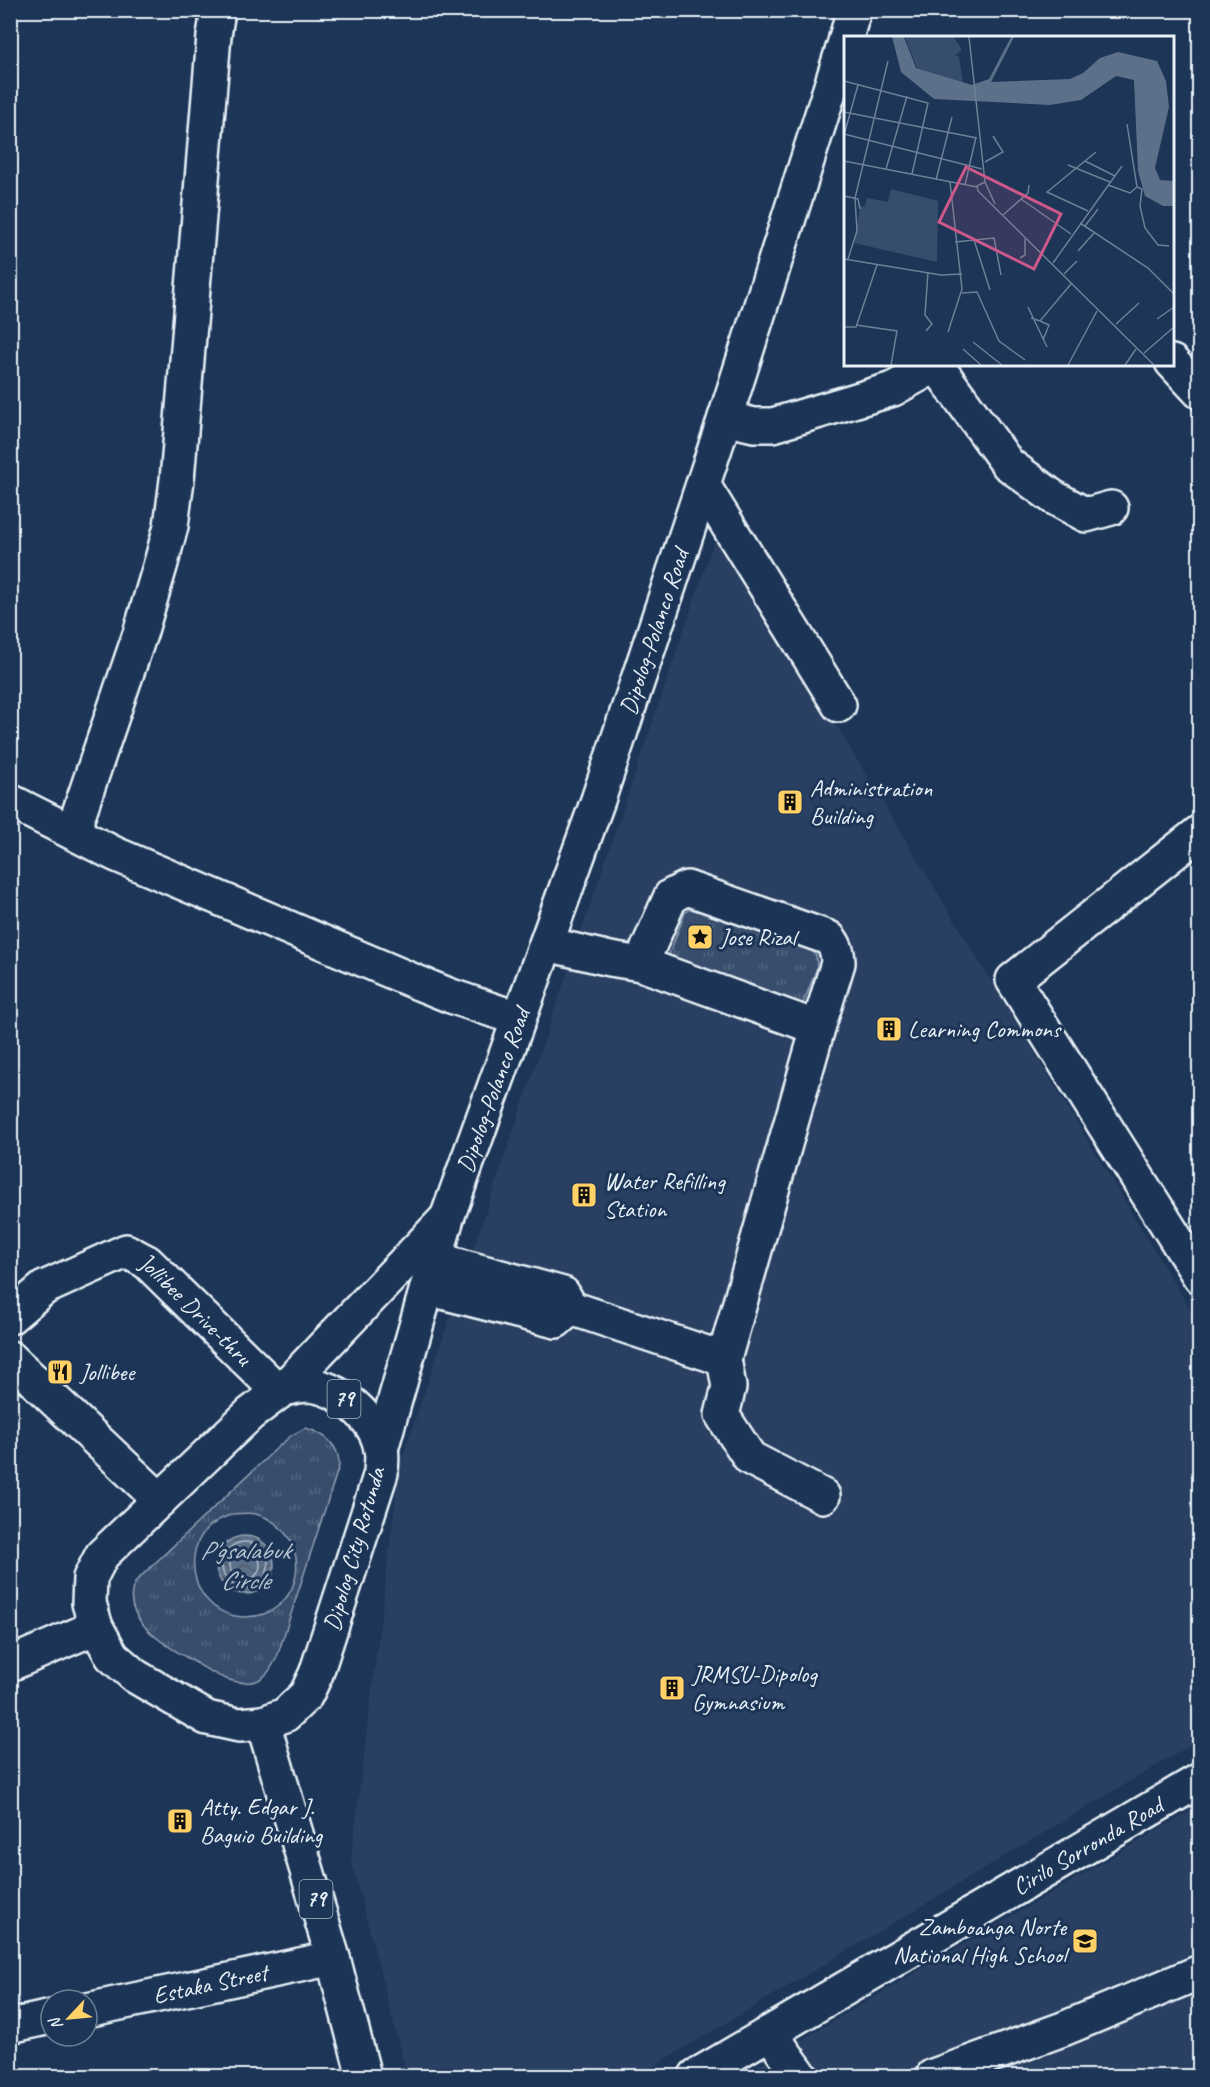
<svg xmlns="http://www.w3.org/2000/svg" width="1210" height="2087" viewBox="0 0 1210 2087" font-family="Caveat,sans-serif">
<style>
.built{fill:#2a4162}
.grass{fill:url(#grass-tufts);stroke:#909fb2;stroke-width:1.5;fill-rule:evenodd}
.water{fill:url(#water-waves);stroke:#95a4b5;stroke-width:1.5}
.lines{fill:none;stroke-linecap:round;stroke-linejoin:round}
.shore{stroke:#b0bdcc;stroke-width:1.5}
.minor-casing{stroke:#e8f1f8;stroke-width:38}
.major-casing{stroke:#e8f1f8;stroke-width:38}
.highway-casing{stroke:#e8f1f8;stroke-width:38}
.minor{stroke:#1d3557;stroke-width:33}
.major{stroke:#1d3557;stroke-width:33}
.highway{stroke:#1d3557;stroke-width:33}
.labels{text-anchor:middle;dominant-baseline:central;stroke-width:6;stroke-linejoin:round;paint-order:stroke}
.shield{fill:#1d3557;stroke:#abb9c8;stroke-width:1.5}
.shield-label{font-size:22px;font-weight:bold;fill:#e8f1f8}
.street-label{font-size:24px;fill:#e8f1f8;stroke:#1d3557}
.poi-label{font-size:24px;fill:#e8f1f8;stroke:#1d3557;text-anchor:start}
.water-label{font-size:26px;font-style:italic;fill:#b7c4d1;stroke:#1d3557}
.inset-road{fill:none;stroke:#6e8097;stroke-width:1.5}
.view{fill:#cd598a;fill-opacity:0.15;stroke:#cd598a;stroke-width:3}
.inset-edge{fill:none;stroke:#e8f1f8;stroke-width:3}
</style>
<defs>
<pattern id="grass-tufts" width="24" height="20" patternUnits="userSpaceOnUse" patternTransform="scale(1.5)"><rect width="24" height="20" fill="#374d6c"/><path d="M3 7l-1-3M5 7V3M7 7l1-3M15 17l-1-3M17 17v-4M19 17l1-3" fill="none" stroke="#546782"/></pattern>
<pattern id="water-waves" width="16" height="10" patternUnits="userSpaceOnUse" patternTransform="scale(1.5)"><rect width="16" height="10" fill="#5d7089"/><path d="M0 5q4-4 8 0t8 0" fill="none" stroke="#505a66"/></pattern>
</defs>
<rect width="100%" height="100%" fill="#1d3557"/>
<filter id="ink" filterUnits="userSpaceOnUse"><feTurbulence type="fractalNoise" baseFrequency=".0167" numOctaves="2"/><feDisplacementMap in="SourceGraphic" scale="12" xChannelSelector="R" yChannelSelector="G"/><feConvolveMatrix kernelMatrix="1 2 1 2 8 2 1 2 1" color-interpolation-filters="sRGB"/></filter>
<g filter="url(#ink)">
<g class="built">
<polygon points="718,530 1199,1324 1199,1740 638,2076 407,2076 351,1859 400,1464"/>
<polygon points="1199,1806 1199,2076 740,2076"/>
</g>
<g class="grass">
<polygon points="693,906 809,948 816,955 817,968 801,1009 668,957 685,913"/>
<path d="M305 1428C324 1433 340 1445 339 1466L277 1657C272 1667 267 1677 256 1681 233 1688 210 1671 191 1660 166 1646 116 1617 136 1581L279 1446 292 1435ZM233 1514C240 1514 249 1512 256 1514 315 1531 308 1615 246 1617 231 1617 219 1612 209 1602 187 1580 188 1538 216 1522 221 1518 228 1516 233 1514Z"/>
</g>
<circle class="water" cx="245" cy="1565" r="29"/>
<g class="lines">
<g class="shore">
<circle cx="245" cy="1565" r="23"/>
<circle cx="245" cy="1565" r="15"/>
</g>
<defs>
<g id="minor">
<polyline points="1172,362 1200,392"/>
<polyline points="937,366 1008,464 1053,497 1086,515 1111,508"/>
<polyline points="725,418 754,425 773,425 893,389 938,364"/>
<polyline points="703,485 839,705"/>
<polyline points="10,801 115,854 416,982 451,996 519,1019"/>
<polyline points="1200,832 1013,980 1200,1277"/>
<polyline points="77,834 77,819 140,634 161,563 171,526 177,480 214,36 218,10"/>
<polyline points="547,944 610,959 641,964 818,1028"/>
<path d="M641 964 671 896 687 888 829 938C836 946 838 953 838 963L818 1028 724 1359"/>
<polyline points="435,1259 563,1294 571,1308 724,1359 729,1387 722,1415 750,1458 823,1496"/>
<polyline points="427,1288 556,1321 571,1308"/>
<path id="s1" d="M10 1317 44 1288 126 1251 147 1262 279 1392"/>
<polyline points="10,1358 160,1500"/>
<path id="s2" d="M87 2010 333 1958"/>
<polyline points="10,2026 51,2017"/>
<polyline points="770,2033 801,2076"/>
<path id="s3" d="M696 2076 1200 1780"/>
<polyline points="933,2076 1063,2029 1200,1972"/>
</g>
<polyline id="major" points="263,1723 333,1958 364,2076"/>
<g id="highway">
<polyline points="846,38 854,10"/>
<path d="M283 1389C290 1388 299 1385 307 1385 338 1386 376 1418 381 1449 383 1457 381 1466 381 1473L316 1674 306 1695 285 1715 263 1723 239 1725 207 1718 135 1676 112 1656 96 1627 89 1603 90 1578 102 1555 250 1414 283 1389 444 1221"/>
<path id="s4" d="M381 1449 447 1218 598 800 725 418 846 39"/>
<polyline points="10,1664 96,1627"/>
</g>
</defs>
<use href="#minor" class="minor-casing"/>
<use href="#major" class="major-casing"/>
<use href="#highway" class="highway-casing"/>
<use href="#minor" class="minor"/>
<use href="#major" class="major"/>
<use href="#highway" class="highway"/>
</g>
</g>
<defs>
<symbol id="building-square" viewBox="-11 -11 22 22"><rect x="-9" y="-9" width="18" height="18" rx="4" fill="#ffd166" stroke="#1d3557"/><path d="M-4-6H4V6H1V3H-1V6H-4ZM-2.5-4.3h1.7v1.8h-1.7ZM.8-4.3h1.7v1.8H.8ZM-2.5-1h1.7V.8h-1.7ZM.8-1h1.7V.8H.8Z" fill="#111"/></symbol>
<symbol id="sight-square" viewBox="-11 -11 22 22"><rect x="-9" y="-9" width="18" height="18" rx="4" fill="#ffd166" stroke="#1d3557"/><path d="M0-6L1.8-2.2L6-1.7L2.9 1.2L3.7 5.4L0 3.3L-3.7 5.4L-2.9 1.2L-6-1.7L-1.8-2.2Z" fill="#111"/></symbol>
<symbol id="restaurant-square" viewBox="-11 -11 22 22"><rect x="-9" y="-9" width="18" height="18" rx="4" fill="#ffd166" stroke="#1d3557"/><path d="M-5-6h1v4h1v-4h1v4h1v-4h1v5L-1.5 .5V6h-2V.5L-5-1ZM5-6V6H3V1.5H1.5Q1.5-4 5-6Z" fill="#111"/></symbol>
<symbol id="school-square" viewBox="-11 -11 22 22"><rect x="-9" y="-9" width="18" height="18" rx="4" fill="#ffd166" stroke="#1d3557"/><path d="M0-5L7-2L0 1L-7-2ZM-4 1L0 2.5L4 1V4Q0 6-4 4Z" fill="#111"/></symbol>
</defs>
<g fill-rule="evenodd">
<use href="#building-square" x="775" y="787" width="30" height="30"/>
<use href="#sight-square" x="685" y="922" width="30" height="30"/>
<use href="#building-square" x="874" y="1014" width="30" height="30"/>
<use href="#building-square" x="569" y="1180" width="30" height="30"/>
<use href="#restaurant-square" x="45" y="1357" width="30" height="30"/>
<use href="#building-square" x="657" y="1673" width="30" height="30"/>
<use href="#building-square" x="165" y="1806" width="30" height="30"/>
<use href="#school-square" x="1070" y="1926" width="30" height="30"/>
</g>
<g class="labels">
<g class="shield">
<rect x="327.5" y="1380" width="33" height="38" rx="4.5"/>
<rect x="299.5" y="1880" width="33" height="38" rx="4.5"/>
</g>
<g class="shield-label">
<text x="344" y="1399">79</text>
<text x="316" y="1899">79</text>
</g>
<g class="street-label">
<text stroke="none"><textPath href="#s4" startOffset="862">Dipolog-Polanco Road</textPath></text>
<text stroke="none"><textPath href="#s4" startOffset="376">Dipolog-Polanco Road</textPath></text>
<text stroke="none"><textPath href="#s1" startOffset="226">Jollibee Drive-thru</textPath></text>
<text transform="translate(354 1549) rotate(-74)">Dipolog City Rotunda</text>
<text stroke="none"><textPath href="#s3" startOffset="454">Cirilo Sorronda Road</textPath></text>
<text stroke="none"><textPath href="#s2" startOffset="126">Estaka Street</textPath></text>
</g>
<g class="poi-label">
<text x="810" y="788">Administration<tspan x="810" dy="28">Building</tspan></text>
<text x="720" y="937">Jose Rizal</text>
<text x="908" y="1029">Learning Commons</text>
<text x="604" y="1181">Water Refilling<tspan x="604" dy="28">Station</tspan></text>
<text x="80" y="1372">Jollibee</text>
<text x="692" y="1674">JRMSU-Dipolog<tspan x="692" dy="28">Gymnasium</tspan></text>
<text x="200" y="1807">Atty. Edgar J.<tspan x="200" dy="28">Baguio Building</tspan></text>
<text x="1066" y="1927" text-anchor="end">Zamboanga Norte<tspan x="1066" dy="28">National High School</tspan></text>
</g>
<g class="water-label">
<text x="245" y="1550">P'gsalabuk<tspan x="245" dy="30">Circle</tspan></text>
</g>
</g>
<g transform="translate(844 36)">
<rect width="330" height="330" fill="#1d3557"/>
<path d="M61 1H110L118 14 111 19 115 21 119 47 73 32Z" fill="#374d6c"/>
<path d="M47 153 94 165 93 226 10 207 16 170 21 171 23 162 44 166Z" fill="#374d6c"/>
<path d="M48 1H60L72 32 128 49 145 43 167 1H170L147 46 226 43 239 37 256 22 274 16 313 25 322 45 325 71 311 132 316 144 330 145V170H319L301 160 294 135 290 44 272 40 237 64 206 69 90 63 57 36Z" fill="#5d7089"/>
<path class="inset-road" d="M125 1 141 146M0 45 84 67 68 138M0 76 133 102M0 98 138 133M0 99 14 49M0 125 133 151M241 125 271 140M141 126 159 116 149 100M224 129 266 146M42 133 63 60M92 144 108 81M141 146 133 150 134 155 310 329M141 146 151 168M121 149 132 101M264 149 286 157 293 151 283 88M293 151 298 153 296 170 301 192 314 209 325 210M0 160 14 163 16 173M177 163 227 198M244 175 203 156 252 116M159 179 184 157 185 149M236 187 304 232 330 258M241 190 254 173M130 204 146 254M111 206 150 202 157 239M234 215 251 196M176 222 181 219V203M0 223 97 239 118 238M4 223 13 195 11 162 44 25M209 227 278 130M220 238 233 225M118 257 133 256 155 305 181 324M184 271 203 311M187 282 196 285 227 248M313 283 330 271M196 285 205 289 199 304M272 288 295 267M12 289 53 295 47 329M0 291H12L33 229M82 295 88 288 81 279 84 236M104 296 118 253 106 146M129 306 158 329M119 313 137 329M300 317 330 291M224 329 253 275M281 329 292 313"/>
<path class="view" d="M122 131 217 178 190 233 95 186Z"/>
<rect width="330" height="330" class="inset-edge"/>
</g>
<rect width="1210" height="2087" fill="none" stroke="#1d3557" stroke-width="36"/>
<rect x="18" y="18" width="1174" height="2051" fill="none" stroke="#e8f1f8" stroke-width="2" filter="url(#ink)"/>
<g transform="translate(69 2018) rotate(244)"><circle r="28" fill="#1d3557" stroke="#6e8097" stroke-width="1.5"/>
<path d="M0-4.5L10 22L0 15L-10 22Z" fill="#ffd166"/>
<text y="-9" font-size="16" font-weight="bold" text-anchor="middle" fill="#e8f1f8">N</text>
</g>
</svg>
